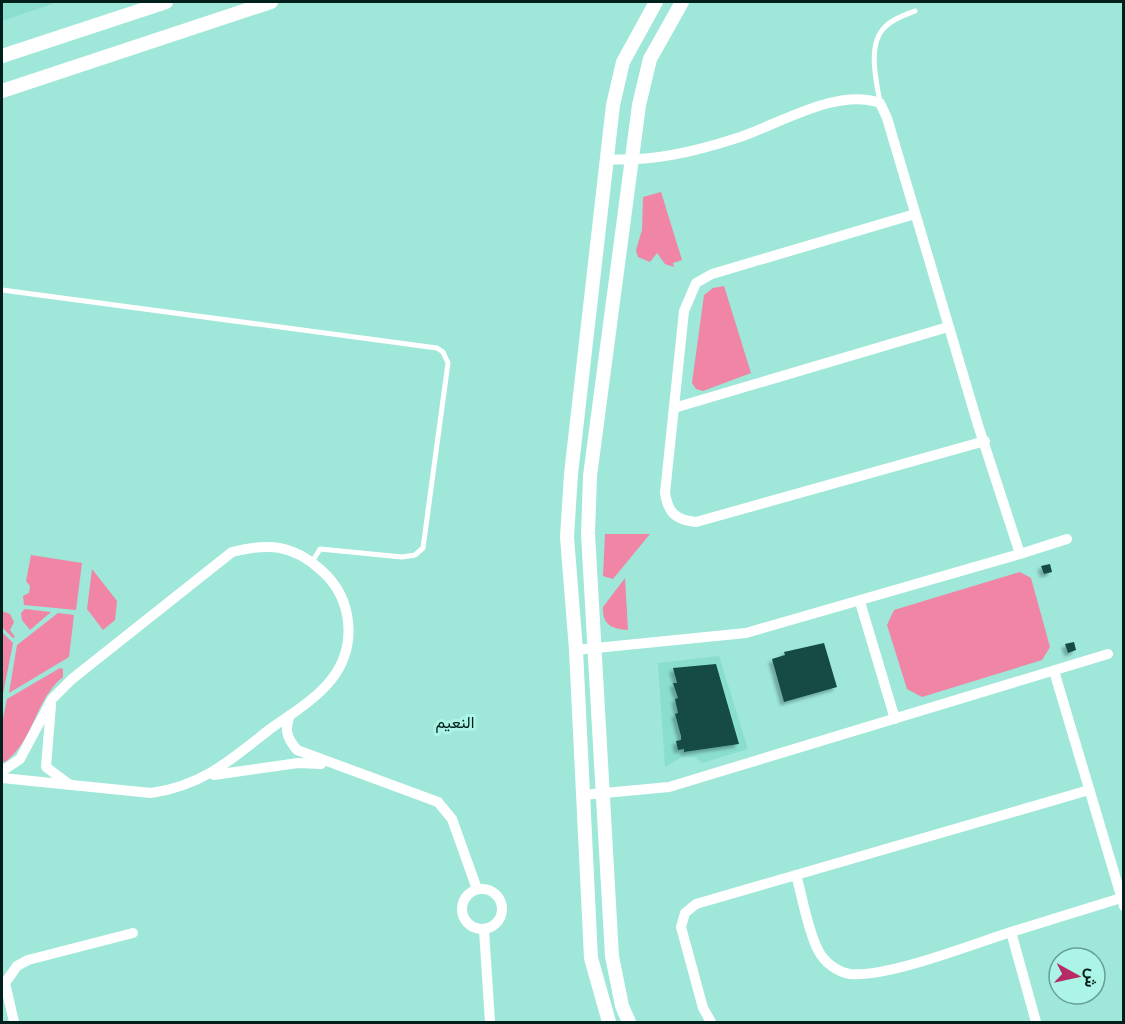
<svg xmlns="http://www.w3.org/2000/svg" width="1125" height="1024" viewBox="0 0 1125 1024" font-family="'Source Sans 3',Vazirmatn,sans-serif">
<style>
.built{fill:#8adece}
.green{fill:#f185a6}
.building{fill:#124c44;filter:url(#shadow)}
.lines{fill:none;stroke-linecap:round;stroke-linejoin:round}
.lane{stroke:#fff;stroke-width:5}
.street{stroke:#fff;stroke-width:10}
.secondary{stroke:#fff;stroke-width:14}
.labels{text-anchor:middle;dominant-baseline:central;stroke-width:6;stroke-linejoin:round;paint-order:stroke}
.neighbourhood-label{font-size:16px;fill:#011f1b;stroke:#abf4e6}
</style>
<defs>
<filter id="shadow"><feDropShadow dx="-3.5" dy="3.5" stdDeviation="1.5" flood-color="#0004"/></filter>
</defs>
<rect width="100%" height="100%" fill="#9ee7d9"/>
<g class="built">
<polygon points="2,2 58,2 2,21"/>
<polygon points="719,656 748,749 702,763 695,757 682,757 665,767 658,663"/>
</g>
<g class="green">
<polygon points="661,192 682,260 673,263 674,267 665,264 657,253 650,262 638,257 636,250 642,230 643,197"/>
<polygon points="724,286 751,373 703,391 696,389 692,383 704,295 713,288"/>
<polygon points="605,534 650,534 613,579 603,576"/>
<polygon points="31,555 82,563 76,610 24,605 23,596 29,593 30,586 26,581"/>
<polygon points="92,569 117,601 115,620 103,630 87,609"/>
<polygon points="1020,572 1031,578 1050,647 1042,660 922,697 907,689 887,625 894,610"/>
<path d="M625 578 628 630C612 629 602 625 603 607Z"/>
<polygon points="25,609 51,612 30,630 22,620 21,613"/>
<polygon points="2,611 10,614 14,622 10,630 15,637 13,638 2,627"/>
<polygon points="58,613 74,615 69,657 9,693 17,645"/>
<polygon points="2,632 13,643 2,699"/>
<path d="M60 668 63 669V677C35 699 34 741 5 762L2 761V724L7 699Z"/>
</g>
<g class="building">
<polygon points="1050,564 1052,572 1044,574 1041,566"/>
<polygon points="1074,642 1076,650 1068,653 1065,644"/>
<polygon points="824,643 837,687 784,702 772,659 785,655 784,652"/>
<polygon points="716,664 739,744 684,752 684,749 678,750 676,741 681,740 681,736 675,714 678,713 675,699 678,698 673,683 677,683 673,668"/>
</g>
<g class="lines">
<g class="lane">
<path d="M880 102C876 80 867 44 885 27 892 19 905 15 915 11"/>
<polyline points="2,290 437,348 443,352 448,363 423,548 415,555 402,557 320,549 312,562"/>
</g>
<g class="street">
<path d="M915 214 712 274 696 283 684 311 665 493C668 513 676 520 696 522L985 441"/>
<polyline points="674,408 948,327"/>
<polyline points="1020,554 1067,539"/>
<polyline points="860,602 895,719"/>
<path d="M576 650 746 633 1020 554 978 425 887 118 880 103C837 87 778 125 737 138 694 152 651 162 606 159"/>
<polyline points="1054,671 1124,906"/>
<polyline points="51,705 46,767 70,785"/>
<path d="M290 715C284 730 287 738 297 750L438 802 452 819 477 889"/>
<path d="M2 771 20 759 52 699 72 679 232 552C268 543 292 544 321 570 353 598 358 646 331 680 315 700 290 715 270 729 231 760 202 786 151 793L2 778"/>
<polyline points="214,775 298,763 321,764"/>
<polyline points="583,795 669,787 1108,654"/>
<path d="M796 875C803 899 807 928 818 950 824 962 837 972 850 974 887 978 973 944 1011 932"/>
<circle cx="482" cy="909" r="20"/>
<polyline points="484,930 490,1022"/>
<polyline points="14,1022 5,983 17,966 28,960 133,933"/>
<polyline points="711,1022 703,1008 681,927 685,913 696,904 1089,790"/>
<polyline points="1036,1022 1011,932 1121,898"/>
</g>
<g class="secondary">
<polyline points="2,56 166,2"/>
<polyline points="2,91 271,2"/>
<polyline points="609,1022 591,958 576,650 567,537 571,474 613,105 623,62 656,2"/>
<polyline points="629,1022 622,1006 612,956 588,534 590,476 639,105 650,59 682,2"/>
</g>
</g>
<g class="labels">
<g class="neighbourhood-label">
<text x="455" y="723">النعيم</text>
</g>
</g>
<rect width="1125" height="1024" fill="none" stroke="#011f1b" stroke-width="6"/>
<g transform="translate(1077 976) rotate(98)"><circle r="28" fill="#abf4e6" stroke="#679f95" stroke-width="1.5"/>
<path d="M0-4.5L10 22L0 15L-10 22Z" fill="#b72b64"/>
<text y="-9" font-size="16" font-weight="bold" text-anchor="middle" fill="#011f1b">ش</text>
</g>
</svg>
